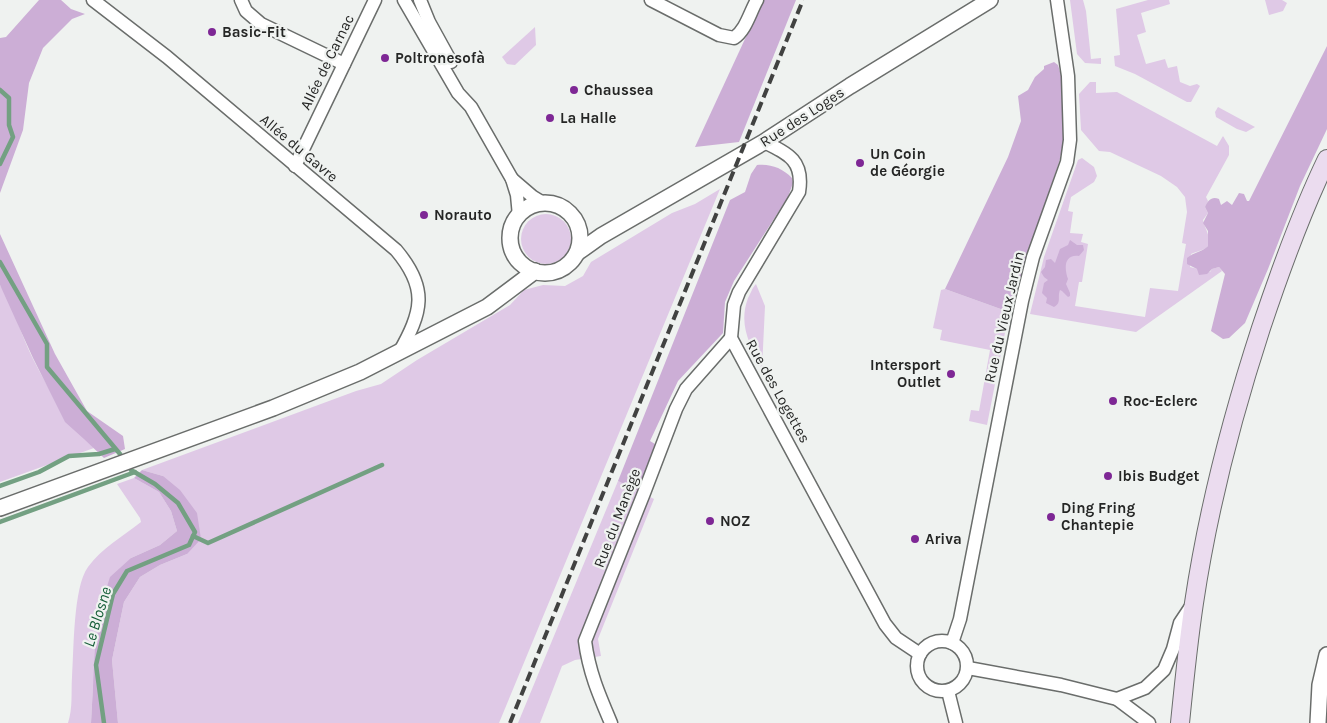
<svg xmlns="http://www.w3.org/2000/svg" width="1327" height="723" viewBox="0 0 1327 723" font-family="Karla,sans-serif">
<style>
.green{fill:#dfc9e6}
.forest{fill:#ccaed6}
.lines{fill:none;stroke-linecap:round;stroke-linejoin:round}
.stream{stroke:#73a082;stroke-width:4.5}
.minor-casing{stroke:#6a6d6b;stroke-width:15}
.tertiary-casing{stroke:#6a6d6b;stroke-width:18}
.secondary-casing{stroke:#6a6d6b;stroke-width:20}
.minor{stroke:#fff;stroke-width:12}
.tertiary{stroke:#fff;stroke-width:15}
.secondary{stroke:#ebdcef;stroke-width:18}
.rail{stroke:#414241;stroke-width:4;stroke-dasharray:10 5;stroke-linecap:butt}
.poi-dot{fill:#7e2795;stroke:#eff2f0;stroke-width:2}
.labels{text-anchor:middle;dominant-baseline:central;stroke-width:4.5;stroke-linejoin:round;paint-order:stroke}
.poi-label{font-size:15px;font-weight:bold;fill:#252625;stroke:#eff2f0;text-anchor:start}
.street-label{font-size:15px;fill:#252625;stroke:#eff2f0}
.water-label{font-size:16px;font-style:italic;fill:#155e38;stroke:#eff2f0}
</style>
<rect width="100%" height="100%" fill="#eff2f0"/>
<g class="green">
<polygon points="1070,0 1083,0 1086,11 1091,59 1101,58 1101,64 1085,63 1077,54"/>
<polygon points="1148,0 1169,0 1170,4 1141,13 1146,32 1137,35 1146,64 1165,59 1168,68 1177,66 1180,82 1190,86 1197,84 1200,86 1191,102 1187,102 1135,74 1115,66 1114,56 1120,55 1116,9"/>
<polygon points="1265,0 1282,0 1287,3 1283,11 1269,15"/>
<polygon points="535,27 536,45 515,65 507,64 502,57"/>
<path d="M1090 82H1096V93L1117 92 1217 146 1223 136 1229 146V155L1206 197 1208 201 1205 207 1208 213 1203 220C1205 230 1211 235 1208 246 1203 251 1197 251 1191 254L1190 267 1210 272 1212 269 1219 267 1222 271 1136 332 1030 314 1044 257 1078 160 1082 158 1094 167 1097 176 1094 182 1071 197 1068 211 1073 212 1070 233 1083 234 1081 242 1088 244 1082 282H1079L1075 306 1145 317 1150 288 1178 291 1186 244 1182 243 1187 212 1185 197 1177 187 1161 176 1110 152 1099 151 1081 130 1079 94Z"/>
<polygon points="1218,107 1255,127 1246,132 1237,129 1216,117 1215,112"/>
<polygon points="720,189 499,723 118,723 112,660 124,602 140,577 160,565 187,554 163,476 142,470 356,391 381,384 417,360 510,305 524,290 543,285 565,286 583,276 591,262 672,213 695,204"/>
<circle cx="546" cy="239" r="25"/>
<path d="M756 284 765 306 762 369C750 345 738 325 748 298 751 293 752 288 756 284Z"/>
<path d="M0 285C14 308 21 335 33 359 49 391 69 423 94 448L0 482Z"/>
<polygon points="945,289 1009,312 987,425 969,421 971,410 979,411 990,350 940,340 942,330 933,328 941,290"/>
<path d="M134 478 159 492 171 511 177 531 160 545 131 558 93 685 91 723H68C73 708 71 692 72 677 74 651 73 587 88 567 101 549 123 536 141 522L140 518 117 484Z"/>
<polygon points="618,481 654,499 598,639 601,656 575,660 562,666 540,723 518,723"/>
</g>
<g class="forest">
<polygon points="39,0 61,0 71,9 85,14 72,19 43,48 29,83 23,130 0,193 0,38 6,37"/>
<polygon points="763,0 796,0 739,142 695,147"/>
<path d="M1327 46V129L1300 186 1268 269 1245 323 1229 338 1223 339 1211 331 1225 274 1219 267 1212 269 1207 274 1199 275 1197 269 1187 264V258C1194 252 1202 252 1208 246V231L1203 223 1208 213 1205 207C1208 200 1212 196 1219 199L1221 205 1227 201 1232 205 1239 193 1244 194 1247 201H1249Z"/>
<polygon points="1054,62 1058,65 1061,75 1066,124 1060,159 1009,312 945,289 1008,157 1021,121 1018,96 1028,90 1035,77 1044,69 1044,66"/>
<path d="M757 165C771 164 782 168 792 178L793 183 788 197 734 281 725 302 723 333 678 381 650 441 655 444 638 491 618 481 730 200 745 192 751 174Z"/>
<polygon points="0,234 55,354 87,411 123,436 125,449 104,458 84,439 65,422 33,358 0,285"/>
<path d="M1070 240 1077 245H1083L1084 250 1079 256C1064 254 1064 268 1068 279L1066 284 1070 293V296L1068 297 1062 291 1060 290C1057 297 1062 303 1054 307L1046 303 1047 298 1042 293 1044 283 1048 280 1044 277 1041 272 1045 267 1046 260 1051 259 1055 263 1060 249 1068 245Z"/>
<polygon points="142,470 163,476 180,490 197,513 201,539 187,554 160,565 140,577 124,602 112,660 118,723 91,723 95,648 104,596 110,577 131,558 160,545 177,531 171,511 159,492 134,478"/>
</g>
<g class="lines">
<g class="stream">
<polyline points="0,90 9,98 9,125 13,137 0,164"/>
<polyline points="0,262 47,344 47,367 120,454"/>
<polyline points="0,486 39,472 69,456 99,454 115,449"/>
<polyline points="0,522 135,472"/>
<polyline points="193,536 208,543 382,465"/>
<polyline points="104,723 96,665 113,594 127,571 189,545 195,532 178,503 155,484 131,470"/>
</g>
<defs>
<g id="minor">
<path d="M93 0 167 57 396 250C429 289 422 312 399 353"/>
<polyline points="241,0 246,11 261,24 344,64"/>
<polyline points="404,0 458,93 471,107 512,179 517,195 519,216"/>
<polyline points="420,0 429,22 451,62"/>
<path d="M651 0 719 35 734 38C746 30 750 12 757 0"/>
<path d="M764 142C789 154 804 161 799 192L739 292 734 305 731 338 885 624 896 638 920 654"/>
<polyline points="295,166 375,0"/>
<polyline points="512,179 533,197 543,203"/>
<circle cx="942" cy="666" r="25"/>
<polyline points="952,643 960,619 1022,301 1033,257 1067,162 1070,140 1068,76 1057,0"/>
<polyline points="968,668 1061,685 1117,699 1149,723"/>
<polyline points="948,691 956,723"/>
<polyline points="1117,699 1145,688 1164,670 1173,649 1180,623 1192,605"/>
<path d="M611 723C599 695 589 672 585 641L644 493 676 409 686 389 731 338"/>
</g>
<g id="tertiary">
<circle cx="545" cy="238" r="35"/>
<polyline points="577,253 601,236 764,142 850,86 990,0"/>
<polyline points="0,508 273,408 360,372 487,307 535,271"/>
<polyline points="1318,723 1320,685 1327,655"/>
</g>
<path id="secondary" d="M1180 723C1184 683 1188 643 1194 603 1208 509 1232 417 1261 328 1280 271 1301 213 1327 159"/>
</defs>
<use href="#minor" class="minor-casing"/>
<use href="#tertiary" class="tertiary-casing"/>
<use href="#secondary" class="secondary-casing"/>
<use href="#minor" class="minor"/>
<use href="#tertiary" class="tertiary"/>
<use href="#secondary" class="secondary"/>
<polyline class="rail" points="510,723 803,0"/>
</g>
<g class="poi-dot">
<circle cx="212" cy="32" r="5"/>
<circle cx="385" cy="58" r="5"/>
<circle cx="574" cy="90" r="5"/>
<circle cx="550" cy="118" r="5"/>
<circle cx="860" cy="163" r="5"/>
<circle cx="424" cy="215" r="5"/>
<circle cx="951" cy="374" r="5"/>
<circle cx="1113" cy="401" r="5"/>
<circle cx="1108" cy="476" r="5"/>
<circle cx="1051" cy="517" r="5"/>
<circle cx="710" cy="521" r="5"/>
<circle cx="915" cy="539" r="5"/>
</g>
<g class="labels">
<g class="poi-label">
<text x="222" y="32">Basic-Fit</text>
<text x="395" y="58">Poltronesofà</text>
<text x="584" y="90">Chaussea</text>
<text x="560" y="118">La Halle</text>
<text x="870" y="154">Un Coin<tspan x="870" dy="17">de Géorgie</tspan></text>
<text x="434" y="215">Norauto</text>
<text x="941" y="365" text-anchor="end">Intersport<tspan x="941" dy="17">Outlet</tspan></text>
<text x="1123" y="401">Roc-Eclerc</text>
<text x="1118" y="476">Ibis Budget</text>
<text x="1061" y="508">Ding Fring<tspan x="1061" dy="17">Chantepie</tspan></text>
<text x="720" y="521">NOZ</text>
<text x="925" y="539">Ariva</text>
</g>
<g class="street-label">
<text transform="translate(327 62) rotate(-64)">Allée de Carnac</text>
<text transform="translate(802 117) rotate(-33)">Rue des Loges</text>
<text transform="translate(299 148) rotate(40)">Allée du Gavre</text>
<text transform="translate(1004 317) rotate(-77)">Rue du Vieux Jardin</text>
<text transform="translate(778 391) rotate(61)">Rue des Logettes</text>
<text transform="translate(617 518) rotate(-69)">Rue du Manège</text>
</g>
<g class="water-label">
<text transform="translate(97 617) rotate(-73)">Le Blosne</text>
</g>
</g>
</svg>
